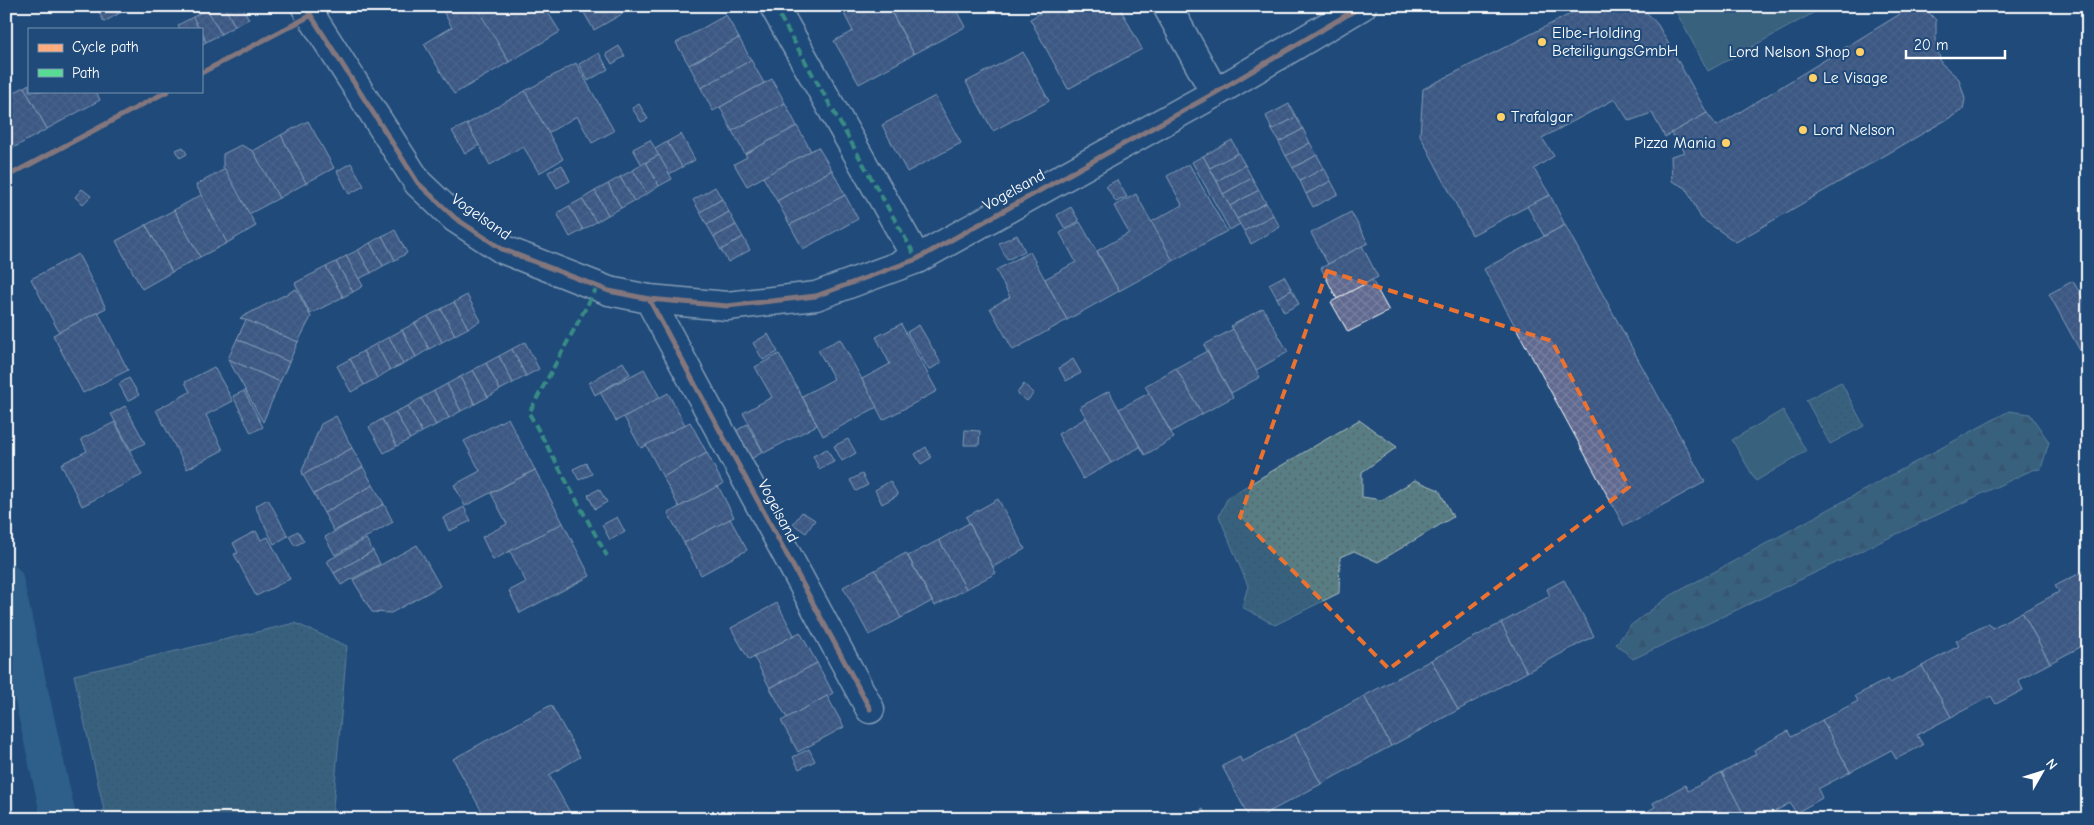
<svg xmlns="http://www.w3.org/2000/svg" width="2094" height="825" viewBox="0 0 2094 825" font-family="'Comic Neue',sans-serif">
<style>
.grass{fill:#597d83;stroke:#acbec1}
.forest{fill:url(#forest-firs);stroke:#acbec1}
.park{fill:url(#park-dots);stroke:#acbec1}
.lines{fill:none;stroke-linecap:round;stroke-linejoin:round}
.canal{stroke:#40759d;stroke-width:35}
.building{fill:url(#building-cross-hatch);stroke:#fff}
.minor-casing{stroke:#fff;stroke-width:31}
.minor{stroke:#1f4a7a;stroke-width:28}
.quiet{stroke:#5adb95;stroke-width:4;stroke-dasharray:8 4;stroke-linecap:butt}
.cycleway-casing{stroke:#1f4a7a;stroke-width:8}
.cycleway{stroke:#ffac80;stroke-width:5}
.marked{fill:none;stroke:#eb7230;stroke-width:4;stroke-dasharray:10 6;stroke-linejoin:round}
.poi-dot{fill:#ffd166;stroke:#1f4a7a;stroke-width:2}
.labels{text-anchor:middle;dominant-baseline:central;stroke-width:4;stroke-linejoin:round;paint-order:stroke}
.poi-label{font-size:16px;fill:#fff;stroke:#1f4a7a;text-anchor:start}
.street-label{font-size:16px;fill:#fff;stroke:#1f4a7a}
</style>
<defs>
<pattern id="forest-firs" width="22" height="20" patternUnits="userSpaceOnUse" patternTransform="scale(1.25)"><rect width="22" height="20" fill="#597d83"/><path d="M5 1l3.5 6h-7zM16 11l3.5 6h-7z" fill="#526468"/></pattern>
<pattern id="park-dots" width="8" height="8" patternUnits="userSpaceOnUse" patternTransform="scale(1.25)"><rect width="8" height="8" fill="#597d83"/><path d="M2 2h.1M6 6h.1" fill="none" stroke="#526468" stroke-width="1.8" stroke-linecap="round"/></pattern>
<pattern id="building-cross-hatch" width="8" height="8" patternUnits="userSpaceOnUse" patternTransform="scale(1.25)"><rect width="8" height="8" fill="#60698f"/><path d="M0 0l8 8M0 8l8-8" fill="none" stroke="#7880a0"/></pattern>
</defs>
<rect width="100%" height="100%" fill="#1f4a7a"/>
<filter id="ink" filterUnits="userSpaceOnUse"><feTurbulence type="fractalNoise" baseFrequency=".02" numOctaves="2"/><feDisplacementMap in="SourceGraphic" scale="10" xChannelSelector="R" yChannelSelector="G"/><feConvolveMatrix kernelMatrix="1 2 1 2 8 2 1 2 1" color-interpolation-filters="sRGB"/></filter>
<g filter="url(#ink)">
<g class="grass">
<polygon points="1673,6 1826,6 1708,71"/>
<polygon points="1783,410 1806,451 1756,481 1732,440"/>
</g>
<polygon class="forest" points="2009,411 2030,414 2049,442 2041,469 2032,470 1633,659 1616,644 1630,626 1668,597"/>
<g class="park">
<polygon points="1841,382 1864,426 1830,444 1806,400"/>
<polygon points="1359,420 1397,447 1362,472 1362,497 1382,500 1415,480 1439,490 1453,517 1378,562 1354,551 1340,557 1339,593 1275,625 1242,607 1248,586 1219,516 1228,497"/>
<polygon points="295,623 347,646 332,819 106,819 74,675"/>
</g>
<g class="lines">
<polyline class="canal" points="6,581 59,819"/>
</g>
<g class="building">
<polygon points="96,6 114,6 118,14 104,22"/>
<polygon points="114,6 132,6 118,14"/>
<polygon points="213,6 224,6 235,26 221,34 207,9"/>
<polygon points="224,6 242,6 249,19 235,26"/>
<polygon points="440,6 477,6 509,62 454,94 424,44 452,27"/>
<polygon points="491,6 544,6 560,32 509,62 480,13"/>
<polygon points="580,6 636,6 594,30"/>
<polygon points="849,6 888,6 914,54 859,84 834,41 853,31 842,10"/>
<polygon points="895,6 954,6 965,27 914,54 890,9"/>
<polygon points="1053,6 1119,6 1142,49 1068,89 1030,19"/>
<polygon points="1586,6 1641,6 1658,25 1707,113 1665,137 1652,113 1629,121 1615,99 1542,138 1554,156 1534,169 1550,195 1472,235 1420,135 1423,89"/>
<polygon points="207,9 221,34 206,42 201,29 199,29 193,17"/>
<polygon points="1905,11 1927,11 1936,20 1936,43 1941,63 1959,79 1965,99 1963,110 1736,242 1701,218 1686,188 1672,181 1671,156 1685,152 1671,133 1707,113 1717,126"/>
<polygon points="726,15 739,38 689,65 676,43"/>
<polygon points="193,17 199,29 180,29 178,25"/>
<polygon points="201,33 206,42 201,45"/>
<polygon points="739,38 751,60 701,88 689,65"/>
<polygon points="619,46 625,56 612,64 606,54"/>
<polygon points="1023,52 1049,101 993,131 966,82"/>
<polygon points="599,53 608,69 588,81 579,64"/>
<polygon points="751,60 764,83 713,111 701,88"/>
<polygon points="576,63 614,131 592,143 577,116 548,133 525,91"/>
<polygon points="772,79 785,103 732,131 720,107"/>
<polygon points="29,84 29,91 96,91 100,100 47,129 24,87"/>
<polygon points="24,87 47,129 6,152 6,97"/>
<polygon points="525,91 563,159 539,173 523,146 490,165 467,124"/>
<polygon points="935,96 961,143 907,172 882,125"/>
<polygon points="785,103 797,126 745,154 732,131"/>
<polygon points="639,104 648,119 641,122 632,108"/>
<polygon points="1289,104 1296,117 1272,130 1266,116"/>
<polygon points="1296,117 1303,129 1279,142 1272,130"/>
<polygon points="308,121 334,168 306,183 281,135"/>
<polygon points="467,124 479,145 465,154 452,131"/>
<polygon points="797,126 811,151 747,186 734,164 747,157 745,154"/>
<polygon points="1303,129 1310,143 1286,156 1279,142"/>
<polygon points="681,134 695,160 682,167 667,142"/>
<polygon points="281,135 306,183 279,198 253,151"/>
<polygon points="650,140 659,155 642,165 633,149"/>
<polygon points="1232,140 1238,153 1210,168 1203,156"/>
<polygon points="667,142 682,167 669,174 655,149"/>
<polygon points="1310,143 1317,155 1293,168 1286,156"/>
<polygon points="241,145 253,151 279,198 249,214 223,167 223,154"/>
<polygon points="183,147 187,154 180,158 176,150"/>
<polygon points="818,147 832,170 777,201 763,177"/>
<polygon points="1238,153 1245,165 1217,181 1210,168"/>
<polygon points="659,155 672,179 659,186 646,162"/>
<polygon points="1317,155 1324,168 1300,181 1293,168"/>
<polygon points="1203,156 1240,224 1230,230 1192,162"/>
<polygon points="646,162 659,186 647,194 633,170"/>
<polygon points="351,163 364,186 349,194 337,171"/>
<polygon points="1189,164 1227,231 1173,261 1151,222 1182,205 1167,176"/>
<polygon points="562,165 570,181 557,188 548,172"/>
<polygon points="1245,165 1252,178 1223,194 1217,181"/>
<polygon points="1324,168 1331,181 1306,194 1300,181"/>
<polygon points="225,169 256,226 227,243 196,185"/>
<polygon points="633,170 647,194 634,201 620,177"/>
<polygon points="832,170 845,195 790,225 777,201"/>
<polygon points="620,177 634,201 621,208 608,184"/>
<polygon points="1252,178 1259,190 1230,206 1223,194"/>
<polygon points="1117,180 1127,197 1116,202 1106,186"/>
<polygon points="1331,181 1338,194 1313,207 1306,194"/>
<polygon points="608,184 621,208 608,215 595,191"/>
<polygon points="715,187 722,199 700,212 693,200"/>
<polygon points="82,189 91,196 83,204 75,197"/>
<polygon points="1259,190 1266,203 1237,219 1230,206"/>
<polygon points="595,191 608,215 596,222 582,199"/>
<polygon points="1136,194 1173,261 1119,291 1097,251 1129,233 1114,206"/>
<polygon points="201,195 227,243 200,257 174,210"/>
<polygon points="845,195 858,219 803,249 790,225"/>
<polygon points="1550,195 1565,225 1544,236 1527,206"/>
<polygon points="582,199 596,222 583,230 569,206"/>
<polygon points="722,199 729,212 707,225 700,212"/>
<polygon points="1266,203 1273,215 1244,231 1237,219"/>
<polygon points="569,206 583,230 570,237 557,213"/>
<polygon points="1071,207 1079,221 1065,229 1057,215"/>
<polygon points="174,210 200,257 172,272 146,225"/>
<polygon points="729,212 736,225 714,237 707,225"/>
<polygon points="1351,212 1368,243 1328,264 1311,233"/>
<polygon points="1273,215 1280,227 1251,244 1244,231"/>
<polygon points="1080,222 1119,291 1067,320 1045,279 1076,262 1060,233"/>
<polygon points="146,225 172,272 142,289 116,241"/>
<polygon points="736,225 743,237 721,250 714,237"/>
<polygon points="1565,225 1705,482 1624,526 1484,269"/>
<polygon points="395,230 407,253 395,260 382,236"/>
<polygon points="1017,235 1025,251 1007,260 999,243"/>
<polygon points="382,236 395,260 383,266 370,243"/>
<polygon points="743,237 750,250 728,262 721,250"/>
<polygon points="370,243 383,266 371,273 358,250"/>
<polygon points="1362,246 1378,277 1337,299 1321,268"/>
<polygon points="358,250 371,273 358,279 346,256"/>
<polygon points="1030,252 1067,320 1013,350 990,308 1010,297 996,270"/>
<polygon points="78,254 106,308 59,332 31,279"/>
<polygon points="346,256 363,286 353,292 336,262"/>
<polygon points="336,262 353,292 343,297 326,267"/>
<polygon points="326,267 343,297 310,314 295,283"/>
<polygon points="1284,276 1292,290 1277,298 1269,284"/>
<polygon points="1372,280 1389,311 1348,332 1331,302"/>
<polygon points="2073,281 2088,308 2088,365 2049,294"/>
<polygon points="296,289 311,317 298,342 240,318"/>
<polygon points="1292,290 1299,304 1284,312 1277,298"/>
<polygon points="467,295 481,321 468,328 454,302"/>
<polygon points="454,302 468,328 455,335 441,309"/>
<polygon points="1263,308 1288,352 1256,370 1231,326"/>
<polygon points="441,309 455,335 442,342 428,316"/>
<polygon points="98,312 128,370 83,393 53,335"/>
<polygon points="428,316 442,342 429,349 415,323"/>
<polygon points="246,320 298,342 289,362 237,339"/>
<polygon points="415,323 429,349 416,357 402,330"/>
<polygon points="901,324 937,391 883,420 862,379 890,364 876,337"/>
<polygon points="919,325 941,363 929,370 907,332"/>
<polygon points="1233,329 1260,377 1231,393 1204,345"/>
<polygon points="402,330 416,357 403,364 389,337"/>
<polygon points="768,334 778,352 763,360 753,343"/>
<polygon points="389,337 403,364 390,370 376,344"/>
<polygon points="237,339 289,362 280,382 228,359"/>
<polygon points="840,339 877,407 823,436 802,396 834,379 818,350"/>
<polygon points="525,342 539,369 526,376 512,349"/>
<polygon points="376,344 390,370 377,378 363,351"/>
<polygon points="512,349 526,376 513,383 499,356"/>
<polygon points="363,351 377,378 364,385 350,359"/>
<polygon points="1207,351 1233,397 1202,414 1176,368"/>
<polygon points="779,354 817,425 764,453 743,413 772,397 755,367"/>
<polygon points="499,356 513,383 500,390 486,363"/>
<polygon points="228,359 280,382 263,422"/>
<polygon points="350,359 364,385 351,392 337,366"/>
<polygon points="1073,359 1081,373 1066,381 1059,368"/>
<polygon points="623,362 630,374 595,395 589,383"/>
<polygon points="486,363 500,390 488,397 473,370"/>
<polygon points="214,367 233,401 206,415 223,450 187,469 156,410 190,392 185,382"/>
<polygon points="1176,368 1202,414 1171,432 1145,386"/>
<polygon points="644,369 660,398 616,421 600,392"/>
<polygon points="473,370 488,397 475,404 460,377"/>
<polygon points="460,377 475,404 461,411 447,384"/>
<polygon points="129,378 139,395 128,401 119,384"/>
<polygon points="447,384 461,411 449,418 434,391"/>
<polygon points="1024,384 1034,393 1027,401 1017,393"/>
<polygon points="244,391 263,427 251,433 233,396"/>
<polygon points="434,391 449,418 436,425 421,398"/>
<polygon points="1109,391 1140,447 1111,463 1080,407"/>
<polygon points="668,393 685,425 641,448 624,417"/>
<polygon points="1149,393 1174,438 1145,455 1119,409"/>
<polygon points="421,398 436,425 422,432 408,406"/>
<polygon points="125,406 145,443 131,450 111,414"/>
<polygon points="408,406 422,432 410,439 395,412"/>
<polygon points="395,412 410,439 397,446 382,419"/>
<polygon points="336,416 352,448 303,475 302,471 321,424"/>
<polygon points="508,418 535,470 465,506 454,485 480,471 464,441"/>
<polygon points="1086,418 1111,463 1083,479 1058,434"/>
<polygon points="382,419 397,446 384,453 369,427"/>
<polygon points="115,422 142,475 82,506 61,464 87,451 81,439"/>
<polygon points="690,422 707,453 663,477 646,445"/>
<polygon points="747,424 763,452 751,459 736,431"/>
<polygon points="965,430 980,431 979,445 964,445"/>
<polygon points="848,439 856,453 842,461 834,446"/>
<polygon points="926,447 931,458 921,464 915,454"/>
<polygon points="352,448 363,467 314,494 303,475"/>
<polygon points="827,449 834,462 819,469 813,456"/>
<polygon points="707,453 723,484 679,507 663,477"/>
<polygon points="586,463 592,474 579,480 573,469"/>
<polygon points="363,467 373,485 324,513 314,494"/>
<polygon points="535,470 563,523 493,560 482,537 507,524 491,493"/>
<polygon points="862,474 868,485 856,491 850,480"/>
<polygon points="890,481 898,495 882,504 875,490"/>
<polygon points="373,485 384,504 334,531 324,513"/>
<polygon points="718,486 734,517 684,543 668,513"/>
<polygon points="599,489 607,502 595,509 588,495"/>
<polygon points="268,499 288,536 274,544 255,506"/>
<polygon points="998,499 1025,549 993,567 966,517"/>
<polygon points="384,504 393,522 335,555 325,537"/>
<polygon points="464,507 471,521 449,531 443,518"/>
<polygon points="802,512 815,520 806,533 793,524"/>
<polygon points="617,517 625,532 610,540 602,525"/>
<polygon points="730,519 747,550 701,575 684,543"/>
<polygon points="563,523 590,576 520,613 509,591 526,582 510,551"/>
<polygon points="969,523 996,573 966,589 939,540"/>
<polygon points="256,531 261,540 268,537 290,579 256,596 234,554 238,553 233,543"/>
<polygon points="298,531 304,541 295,546 289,536"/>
<polygon points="366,539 373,551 334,573 327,561"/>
<polygon points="939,540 966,589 935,606 908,556"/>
<polygon points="417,545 440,586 391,613 372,612 353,580"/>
<polygon points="373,551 380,564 341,585 334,573"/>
<polygon points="906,553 932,601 901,618 875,570"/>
<polygon points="2088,569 2088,643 2050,663 2022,612 2059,592 2055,586"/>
<polygon points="875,570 901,618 869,635 843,587"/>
<polygon points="1564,580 1594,636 1527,672 1501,623 1550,596 1547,589"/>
<polygon points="777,603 794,635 749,660 731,628"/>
<polygon points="2022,612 2050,663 2018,680 2023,690 1996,704 1991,696 1951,717 1922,666 1959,646 1956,641 1989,623 1992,628"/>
<polygon points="1501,623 1527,672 1458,710 1431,660"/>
<polygon points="800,632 817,663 770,688 754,657"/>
<polygon points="1431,660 1458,710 1391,746 1364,696"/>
<polygon points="817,663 833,693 787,718 770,688"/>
<polygon points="1922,666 1951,717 1917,735 1923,745 1896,759 1891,750 1850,772 1822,720 1858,701 1855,696 1888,679 1890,683"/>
<polygon points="827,696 844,727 798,752 781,721"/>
<polygon points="1364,696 1391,746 1321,784 1295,734"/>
<polygon points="551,705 580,757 549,775 573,818 486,819 453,759"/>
<polygon points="1822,720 1850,772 1818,789 1822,798 1796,813 1790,803 1761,819 1746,819 1722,773 1756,754 1754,750 1788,731 1791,737"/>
<polygon points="1295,734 1321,784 1256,819 1250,819 1222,766 1240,757 1242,762"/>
<polygon points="809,749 815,761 799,769 793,757"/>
<polygon points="1722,773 1746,819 1634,819 1655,807 1653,803 1685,785 1688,791"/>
<polygon points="1203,809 1208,819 1186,819"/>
</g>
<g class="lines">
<defs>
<g id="minor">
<polyline points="305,6 418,183 455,218 502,249 609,291 649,299 727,306 816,296 917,259 1215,93 1362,6"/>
<polyline points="774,6 917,259"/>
<polyline points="1167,6 1215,93"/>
<polyline points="649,299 870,709"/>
</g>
</defs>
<use href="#minor" class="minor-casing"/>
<use href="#minor" class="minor"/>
<g class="quiet">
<polyline points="774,6 917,259"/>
<polyline points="307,17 327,6"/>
<polyline points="597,287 529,413 607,556"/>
</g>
<defs>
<g id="cycleway">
<polyline points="305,6 418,183 455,218 502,249 609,291 649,299 727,306 816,296 917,259 1215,93 1362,6"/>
<polyline points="201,73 310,16"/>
<polyline points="6,177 168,91"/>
<polyline points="649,299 870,709"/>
</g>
</defs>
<use href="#cycleway" class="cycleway-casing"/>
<use href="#cycleway" class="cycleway"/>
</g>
</g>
<path d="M0 0H2094V825H0ZM1327 271 1552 341 1629 487 1389 669 1240 517Z" fill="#1f4a7a" fill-opacity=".55" fill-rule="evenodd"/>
<path class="marked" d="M1327 271 1552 341 1629 487 1389 669 1240 517Z"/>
<g class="poi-dot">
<circle cx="1542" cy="42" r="5"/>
<circle cx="1860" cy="52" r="5"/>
<circle cx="1813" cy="78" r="5"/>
<circle cx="1501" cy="117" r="5"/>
<circle cx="1803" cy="130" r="5"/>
<circle cx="1726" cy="143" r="5"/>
</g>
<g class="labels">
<g class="poi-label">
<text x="1552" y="33">Elbe-Holding<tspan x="1552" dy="18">BeteiligungsGmbH</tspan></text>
<text x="1850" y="52" text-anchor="end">Lord Nelson Shop</text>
<text x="1823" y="78">Le Visage</text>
<text x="1511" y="117">Trafalgar</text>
<text x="1813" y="130">Lord Nelson</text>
<text x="1716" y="143" text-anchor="end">Pizza Mania</text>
</g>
<g class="street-label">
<text transform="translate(1014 190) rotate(-29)">Vogelsand</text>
<text transform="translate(481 217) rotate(35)">Vogelsand</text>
<text transform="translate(778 511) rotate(62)">Vogelsand</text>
</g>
</g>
<rect width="2094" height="825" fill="none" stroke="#1f4a7a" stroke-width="25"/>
<rect x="12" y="12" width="2069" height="800" fill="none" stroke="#fff" stroke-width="2" filter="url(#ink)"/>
<rect x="28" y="28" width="175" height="65" fill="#1f4a7a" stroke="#7992af"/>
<rect x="38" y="44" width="25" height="8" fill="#ffac80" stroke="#7992af"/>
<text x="72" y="52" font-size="15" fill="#ffffff">Cycle path</text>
<rect x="38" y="69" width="25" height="8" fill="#5adb95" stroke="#7992af"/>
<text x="72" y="78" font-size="15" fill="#ffffff">Path</text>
<g transform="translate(2042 772) rotate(51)" stroke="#1f4a7a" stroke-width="4" paint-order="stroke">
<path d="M0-4L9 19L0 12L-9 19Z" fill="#ffffff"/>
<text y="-8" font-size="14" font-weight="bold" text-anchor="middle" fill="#ffffff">N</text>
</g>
<path d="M1906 50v8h99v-8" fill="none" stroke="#ffffff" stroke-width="2.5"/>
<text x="1914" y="50" font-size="15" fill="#ffffff" stroke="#1f4a7a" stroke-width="4" paint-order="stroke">20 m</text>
</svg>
